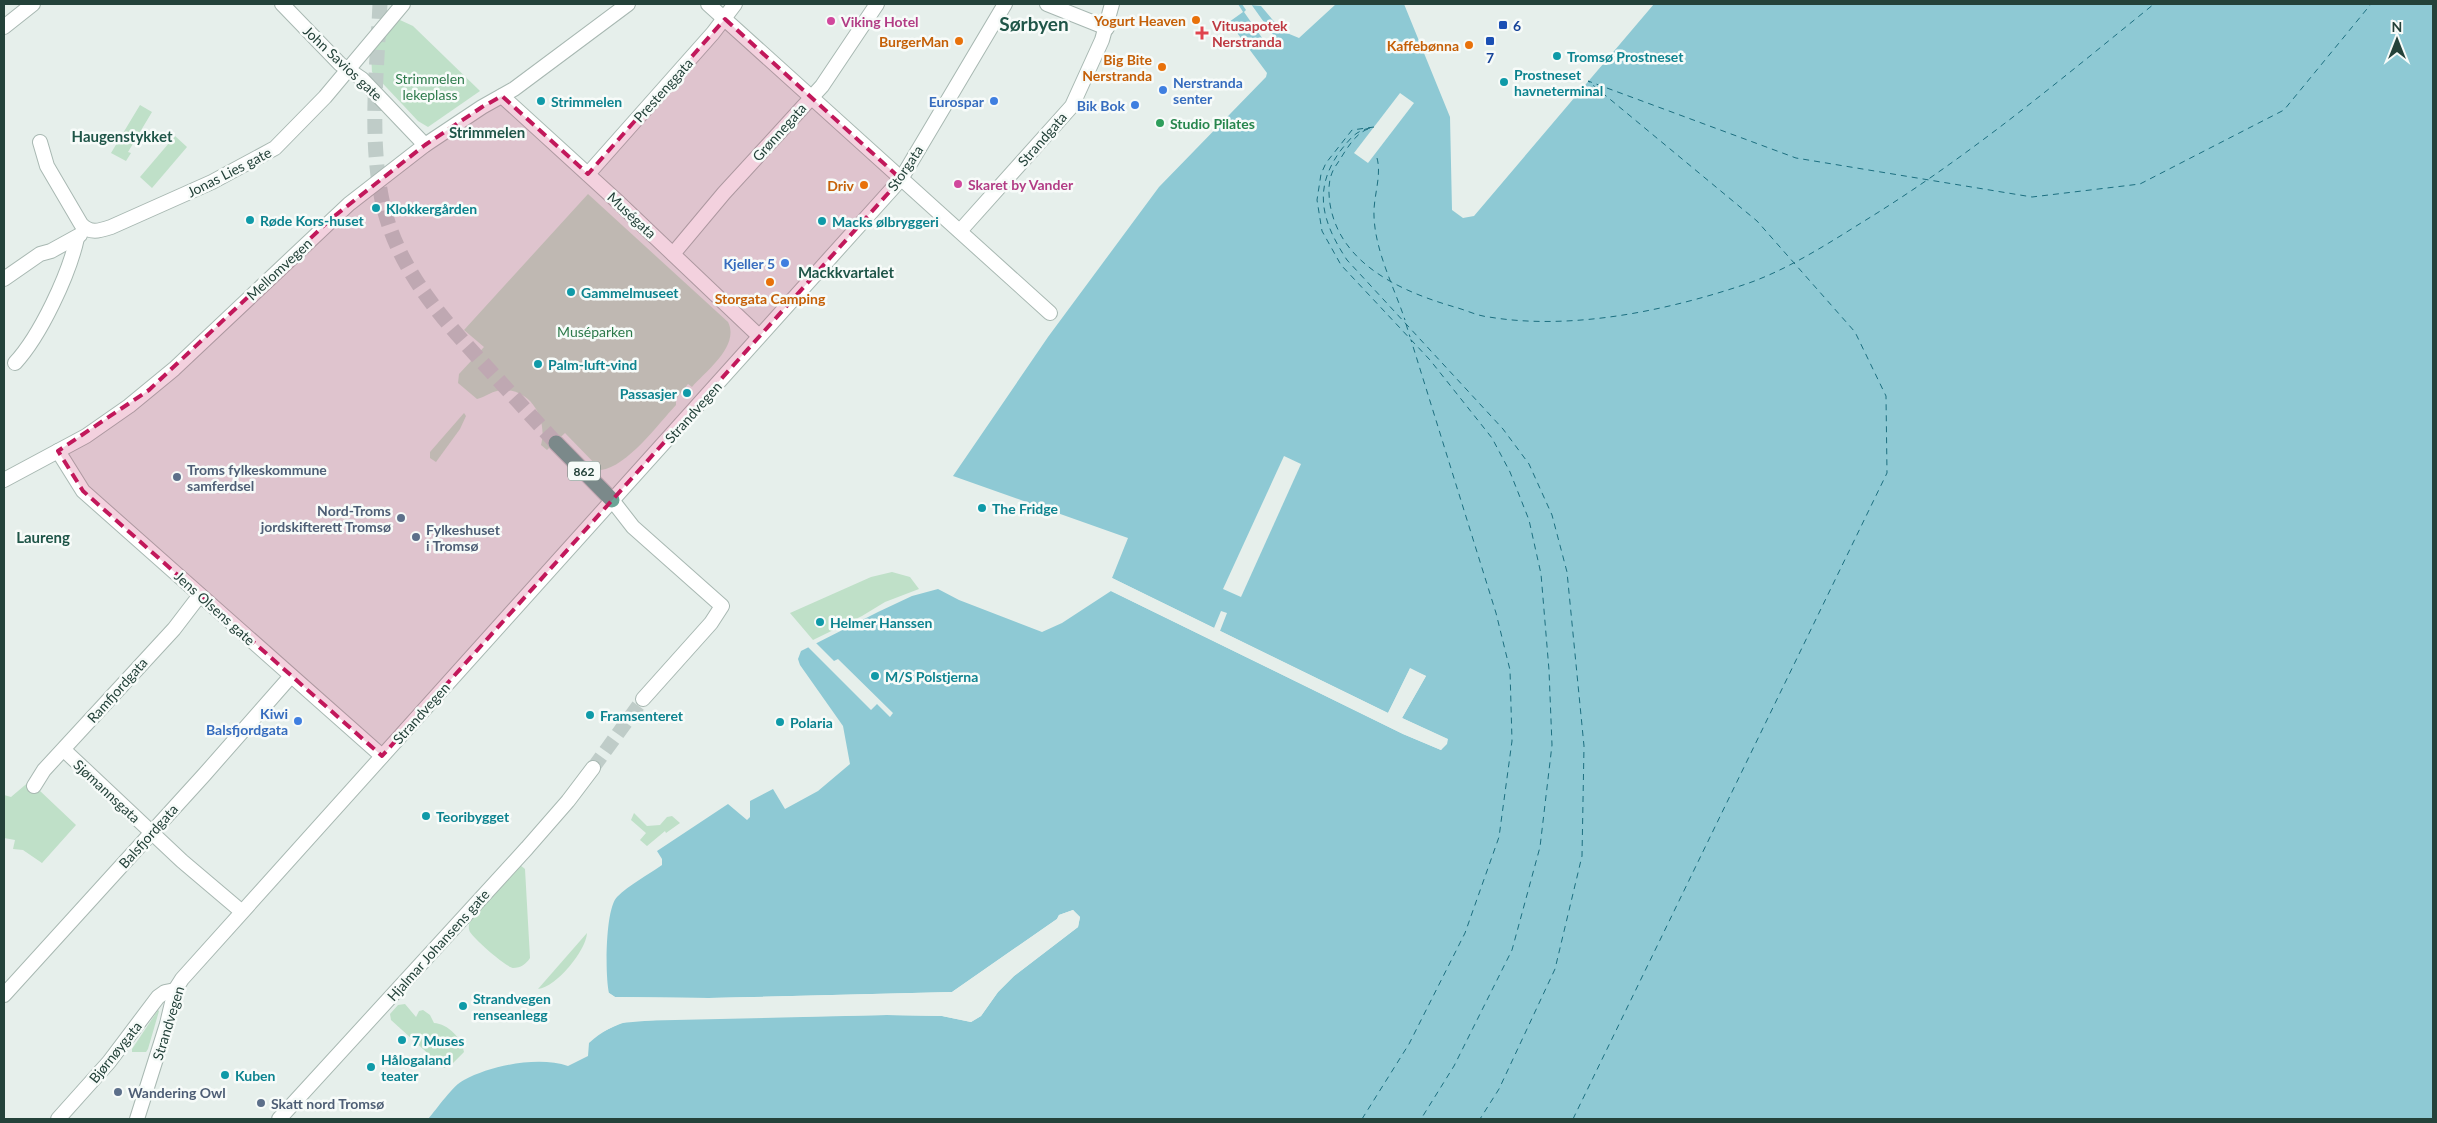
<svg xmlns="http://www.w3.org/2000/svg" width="2437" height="1123" viewBox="0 0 2437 1123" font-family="Lato,sans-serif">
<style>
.green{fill:#bfe0c8}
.water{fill:#8ec9d4}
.pier{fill:#e6efeb}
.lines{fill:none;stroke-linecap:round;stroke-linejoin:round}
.ferry{stroke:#1c6f80;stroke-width:1;stroke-dasharray:6 5;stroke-linecap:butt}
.minor-tunnel{stroke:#bfccc8;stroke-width:14;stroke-dasharray:14 7;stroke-linecap:butt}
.major-tunnel{stroke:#bfccc8;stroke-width:15;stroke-dasharray:15 8;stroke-linecap:butt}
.minor-casing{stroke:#a8b8b2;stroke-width:16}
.major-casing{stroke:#c2cac8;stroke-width:17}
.minor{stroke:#fff;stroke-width:14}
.major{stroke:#6aa596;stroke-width:15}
.marked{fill:#c2185b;fill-opacity:0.2;stroke:#c2185b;stroke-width:4;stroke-dasharray:10 6;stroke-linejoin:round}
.food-dot{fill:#e8710a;stroke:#f7fbf9;stroke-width:2}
.hotel-dot{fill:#d1479c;stroke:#f7fbf9;stroke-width:2}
.transit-dot{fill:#1a4fb4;stroke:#f7fbf9;stroke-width:2}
.health-dot{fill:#e0444e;stroke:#f7fbf9;stroke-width:2}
.culture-dot{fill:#0f9aa8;stroke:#f7fbf9;stroke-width:2}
.shop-dot{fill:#3f7fe0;stroke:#f7fbf9;stroke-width:2}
.leisure-dot{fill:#2e9e5b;stroke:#f7fbf9;stroke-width:2}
.service-dot{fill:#5c6f8a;stroke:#f7fbf9;stroke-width:2}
.labels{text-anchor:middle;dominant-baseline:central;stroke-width:5;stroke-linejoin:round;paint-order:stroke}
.shield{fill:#f7fbf9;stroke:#637a73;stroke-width:1}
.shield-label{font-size:12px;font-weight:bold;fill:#24423a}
.food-label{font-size:14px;font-weight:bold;fill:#c56008;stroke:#f7fbf9;text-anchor:end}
.hotel-label{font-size:14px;font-weight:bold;fill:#b23c85;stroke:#f7fbf9;text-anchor:start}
.health-label{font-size:14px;font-weight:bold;fill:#be3a42;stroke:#f7fbf9;text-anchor:start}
.transit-label{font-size:14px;font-weight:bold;fill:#164399;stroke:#f7fbf9;text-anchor:start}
.culture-label{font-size:14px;font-weight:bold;fill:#0d838f;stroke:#f7fbf9;text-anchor:start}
.street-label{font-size:14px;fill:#24423a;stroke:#f7fbf9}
.park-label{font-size:14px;fill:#2d7a4b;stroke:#f7fbf9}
.shop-label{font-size:14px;font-weight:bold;fill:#366cbe;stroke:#f7fbf9;text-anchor:end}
.leisure-label{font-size:14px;font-weight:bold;fill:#27864d;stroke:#f7fbf9;text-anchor:start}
.service-label{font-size:14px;font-weight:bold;fill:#4e5e75;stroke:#f7fbf9;text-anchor:start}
.neighbourhood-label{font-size:15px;font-weight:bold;fill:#1f5548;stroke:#f7fbf9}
.district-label{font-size:19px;font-weight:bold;fill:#1f5548;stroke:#f7fbf9}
</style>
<rect width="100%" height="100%" fill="#e6efeb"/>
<g class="green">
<polygon points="400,20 413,26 480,91 428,127 418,121 372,72 371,53 394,24"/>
<polygon points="140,105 152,112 128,152 131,153 126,161 111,153"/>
<polygon points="175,136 187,147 152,188 140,177"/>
<path d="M588 194 728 322C740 346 706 371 692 387L688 384 676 399V405C659 423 627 467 601 470L565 433 547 450 541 445C548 419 531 389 503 390 493 390 486 397 477 399L458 383 459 374 484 347 464 330Z"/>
<polygon points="464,413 466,416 460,429 436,462 430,458 430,452"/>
<polygon points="892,572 910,577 919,589 885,602 862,616 813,640 790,613 871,577"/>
<polygon points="31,780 39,790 76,825 42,863 23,850 13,849 15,840 4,838 4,795 11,797"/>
<polygon points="634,813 647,826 660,825 667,817 672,816 680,823 666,833 665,831 647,846 640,840 646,833 631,820"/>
<path d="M520 865 525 869 530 958C526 964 521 968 513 968 506 967 474 939 470 932 468 928 469 925 470 920Z"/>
<path d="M587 933C586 951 556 987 538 989Z"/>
<path d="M405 1004 416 1017 419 1011 423 1010 430 1015 434 1023C448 1024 462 1038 464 1052L450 1066 444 1068 391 1020 390 1014 398 1005Z"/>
<polygon points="158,1010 159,1011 148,1049 146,1052 132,1052 132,1049"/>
</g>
<path class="water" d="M1238 4 1261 6 1282 31 1299 38 1336 4H1404L1450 117 1452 210 1463 218 1474 216 1654 4H2433V1119H428C437 1109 453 1085 464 1080 492 1065 539 1056 568 1066L588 1056 589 1043C601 1032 615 1024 631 1021L887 1015 942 1016 971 1022 981 1016 998 992 1014 976 1078 927 1080 917 1073 910 1059 915 1057 919 952 992 709 998 615 997 609 993C605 977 605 909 617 897 629 885 648 875 662 865V859L657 851 728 804 747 820 750 817V801L773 789 785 809 818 791 850 764 843 726 800 665 798 659 801 651 878 612 912 596 938 589 959 600 1042 632 1062 623 1111 591 1403 734 1441 750 1447 739 1402 718 1426 676 1410 669 1388 713 1112 578 1128 538 953 476 1048 337 1159 187 1266 77 1267 73 1229 22 1243 12Z"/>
<g class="pier">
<polygon points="1242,4 1251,4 1276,39 1267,45 1244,12 1246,10"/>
<polygon points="1400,93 1414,103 1368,163 1354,153"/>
<polygon points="1284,456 1301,464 1241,597 1223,589"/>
<polygon points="1112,578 1214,628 1221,611 1227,613 1220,631 1388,713 1410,668 1426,676 1402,718 1448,739 1447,744 1441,750 1403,734 1111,591 1111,589 1441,747 1445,740 1399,719 1422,677 1411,672 1390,714 1387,715 1112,581"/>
<polygon points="814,641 834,661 838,659 893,713 890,717 877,704 871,710 806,645"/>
<polygon points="1073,910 1080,917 1078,927 1014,976 998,992 981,1016 971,1022 942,1016 887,1015 668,1019 621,1023 598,1034 599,1031 620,1020 667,1016 887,1012 942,1014 971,1019 979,1014 996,990 1012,974 1076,926 1078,918 1074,914 1070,912 1061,917 1058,921 952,994 709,1000 615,999 608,996 609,993 615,997 709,998 952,992 1057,919 1059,915"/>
</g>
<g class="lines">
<g class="ferry">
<polyline points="1374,127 1352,130 1326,163 1321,174 1317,200 1322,231 1341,265 1430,360 1492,438 1510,472 1529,520 1541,574 1549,670 1552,745 1540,847 1512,950 1454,1066 1421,1119"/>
<path d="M1370 128C1355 131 1350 139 1341 150 1312 189 1322 222 1347 260L1503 429 1529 464 1552 515 1567 572 1584 746 1582 856 1555 969 1499 1089 1480 1119"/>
<path d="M1368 129C1354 134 1345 152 1337 164 1328 176 1328 190 1330 204 1340 266 1405 293 1458 308 1468 311 1478 316 1489 317 1573 331 1670 310 1749 283 1788 269 1826 245 1861 223 1966 159 2059 81 2154 4"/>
<path d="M1377 158C1382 176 1373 197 1374 216 1375 251 1394 287 1405 320"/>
<polyline points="1406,324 1410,337"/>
<polyline points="1362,1119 1409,1044 1465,933 1499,837 1512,741 1510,670 1496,613 1411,340"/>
<polyline points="1573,1119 1887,473 1886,396 1855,332 1757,221 1588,81 1796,158 2032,197 2140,184 2284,110 2371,4"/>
</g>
<polyline class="minor-tunnel" points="593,768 643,699"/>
<path class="major-tunnel" d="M380 4C377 68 369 137 382 200 396 266 438 314 482 362 507 389 531 416 556 443"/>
<defs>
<g id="minor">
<polyline points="282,4 340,64 362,79 425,145"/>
<polyline points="708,4 1050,313"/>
<polyline points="1047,4 1107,28"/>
<polyline points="4,27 33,4"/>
<polyline points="502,96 617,201 759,336"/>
<path d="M40 142 47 166 81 224C90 234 99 231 111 227L212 182 275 148 325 97 403 4"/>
<polyline points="588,174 713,33 735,4"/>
<polyline points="960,231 1072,106 1102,40 1112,4"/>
<polyline points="673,254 724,193 822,86 877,4"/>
<polyline points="4,279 40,254 51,251 80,235"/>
<path d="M15 363C40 336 69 275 77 238"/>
<polyline points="58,451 83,491 382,756"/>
<polyline points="4,480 86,436 129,406 174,369 349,204 425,145 482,107 514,89 628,4"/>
<polyline points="612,500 633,527 722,606 711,623 643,699"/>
<polyline points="64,750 182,861 241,911"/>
<polyline points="34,786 44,770 174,629 200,595"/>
<polyline points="4,995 204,775 291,676"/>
<polyline points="58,1119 109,1062 158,997 165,992 175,990"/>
<polyline points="137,1119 167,1024 175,990 182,979 901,179 1005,4"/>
<polyline points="279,1119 527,848 568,801 593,768"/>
</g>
<polyline id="major" points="556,443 612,500"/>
</defs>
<use href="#minor" class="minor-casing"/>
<use href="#major" class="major-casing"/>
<use href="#minor" class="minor"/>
<use href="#major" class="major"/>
</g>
<path class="marked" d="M725 19 901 179 382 756 83 491 58 451 149 390 332 218 425 145 482 107 502 96 588 174Z"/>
<g class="food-dot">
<circle cx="1196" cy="20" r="5"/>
<circle cx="959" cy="41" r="5"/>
<circle cx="1469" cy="45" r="5"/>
<circle cx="1162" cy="67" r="5"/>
<circle cx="864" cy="185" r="5"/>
<circle cx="770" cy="282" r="5"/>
</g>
<g class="hotel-dot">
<circle cx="831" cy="21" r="5"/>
<circle cx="958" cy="184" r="5"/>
</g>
<g class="transit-dot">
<rect x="1498" y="20" width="10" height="10" rx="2.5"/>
<rect x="1485" y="36" width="10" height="10" rx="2.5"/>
</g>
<path class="health-dot" d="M1199.5 25.5h5v5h5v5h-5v5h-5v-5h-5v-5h5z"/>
<g class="culture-dot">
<circle cx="1557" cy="56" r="5"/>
<circle cx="1504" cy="82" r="5"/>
<circle cx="541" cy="101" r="5"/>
<circle cx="376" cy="208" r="5"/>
<circle cx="250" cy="220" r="5"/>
<circle cx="822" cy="221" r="5"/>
<circle cx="571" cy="292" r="5"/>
<circle cx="538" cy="364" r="5"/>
<circle cx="687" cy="393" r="5"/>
<circle cx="982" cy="508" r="5"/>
<circle cx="820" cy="622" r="5"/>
<circle cx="875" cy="676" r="5"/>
<circle cx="590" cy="715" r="5"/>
<circle cx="780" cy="722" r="5"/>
<circle cx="426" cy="816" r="5"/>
<circle cx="463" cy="1006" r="5"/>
<circle cx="402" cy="1040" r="5"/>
<circle cx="371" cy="1067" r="5"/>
<circle cx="225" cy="1075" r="5"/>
</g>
<g class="shop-dot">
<circle cx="1163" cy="90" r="5"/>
<circle cx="994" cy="101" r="5"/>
<circle cx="1135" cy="105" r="5"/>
<circle cx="785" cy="263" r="5"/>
<circle cx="298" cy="721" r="5"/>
</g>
<circle class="leisure-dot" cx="1160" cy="123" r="5"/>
<g class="service-dot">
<circle cx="177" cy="477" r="5"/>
<circle cx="401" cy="518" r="5"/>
<circle cx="416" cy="537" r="5"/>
<circle cx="118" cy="1092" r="5"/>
<circle cx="261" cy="1103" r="5"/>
</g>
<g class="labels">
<rect class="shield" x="568" y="461.5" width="32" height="19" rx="4"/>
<g class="shield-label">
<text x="584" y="471">862</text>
</g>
<g class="food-label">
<text x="1186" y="20">Yogurt Heaven</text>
<text x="949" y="41">BurgerMan</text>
<text x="1459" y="45">Kaffebønna</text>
<text x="1152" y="59">Big Bite<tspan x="1152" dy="16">Nerstranda</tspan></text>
<text x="854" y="185">Driv</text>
<text x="770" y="298" text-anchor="middle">Storgata Camping</text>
</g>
<g class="hotel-label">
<text x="841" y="21">Viking Hotel</text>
<text x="968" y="184">Skaret by Vander</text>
</g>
<g class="health-label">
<text x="1212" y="25">Vitusapotek<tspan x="1212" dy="16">Nerstranda</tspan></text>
</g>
<g class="transit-label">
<text x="1513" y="25">6</text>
<text x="1490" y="57" text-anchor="middle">7</text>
</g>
<g class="culture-label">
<text x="1567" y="56">Tromsø Prostneset</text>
<text x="1514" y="74">Prostneset<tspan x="1514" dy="16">havneterminal</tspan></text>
<text x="551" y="101">Strimmelen</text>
<text x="386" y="208">Klokkergården</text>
<text x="260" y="220">Røde Kors-huset</text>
<text x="832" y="221">Macks ølbryggeri</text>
<text x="581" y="292">Gammelmuseet</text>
<text x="548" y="364">Palm-luft-vind</text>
<text x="677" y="393" text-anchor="end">Passasjer</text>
<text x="992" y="508">The Fridge</text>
<text x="830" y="622">Helmer Hanssen</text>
<text x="885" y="676">M/S Polstjerna</text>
<text x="600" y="715">Framsenteret</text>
<text x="790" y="722">Polaria</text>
<text x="436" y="816">Teoribygget</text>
<text x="473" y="998">Strandvegen<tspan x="473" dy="16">renseanlegg</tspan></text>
<text x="412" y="1040">7 Muses</text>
<text x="381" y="1059">Hålogaland<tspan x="381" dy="16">teater</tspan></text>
<text x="235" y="1075">Kuben</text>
</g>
<g class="street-label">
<text transform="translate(343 63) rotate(43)">John Savios gate</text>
<text transform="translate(663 90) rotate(-48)">Prestenggata</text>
<text transform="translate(779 132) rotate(-48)">Grønnegata</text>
<text transform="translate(1042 139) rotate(-49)">Strandgata</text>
<text transform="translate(905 168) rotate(-56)">Storgata</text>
<text transform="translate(229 172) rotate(-27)">Jonas Lies gate</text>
<text transform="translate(632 215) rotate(43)">Muségata</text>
<text transform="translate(279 269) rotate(-43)">Mellomvegen</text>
<text transform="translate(693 412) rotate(-48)">Strandvegen</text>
<text transform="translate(215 608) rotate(42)">Jens Olsens gate</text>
<text transform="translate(117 690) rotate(-48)">Ramfjordgata</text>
<text transform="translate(421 713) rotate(-48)">Strandvegen</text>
<text transform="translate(107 791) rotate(43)">Sjømannsgata</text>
<text transform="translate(148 836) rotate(-48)">Balsfjordgata</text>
<text transform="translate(438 945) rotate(-48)">Hjalmar Johansens gate</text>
<text transform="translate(168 1023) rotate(-73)">Strandvegen</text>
<text transform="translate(115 1052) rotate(-51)">Bjørnøygata</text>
</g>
<g class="park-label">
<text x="430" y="78">Strimmelen<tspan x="430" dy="16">lekeplass</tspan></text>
<text x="595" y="331">Muséparken</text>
</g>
<g class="shop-label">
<text x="1173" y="82" text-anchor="start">Nerstranda<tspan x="1173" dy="16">senter</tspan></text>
<text x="984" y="101">Eurospar</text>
<text x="1125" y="105">Bik Bok</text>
<text x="775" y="263">Kjeller 5</text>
<text x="288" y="713">Kiwi<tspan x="288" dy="16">Balsfjordgata</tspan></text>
</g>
<g class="leisure-label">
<text x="1170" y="123">Studio Pilates</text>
</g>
<g class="service-label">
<text x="187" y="469">Troms fylkeskommune<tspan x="187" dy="16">samferdsel</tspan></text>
<text x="391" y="510" text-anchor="end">Nord-Troms<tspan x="391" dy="16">jordskifterett Tromsø</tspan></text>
<text x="426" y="529">Fylkeshuset<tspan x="426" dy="16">i Tromsø</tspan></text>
<text x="128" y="1092">Wandering Owl</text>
<text x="271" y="1103">Skatt nord Tromsø</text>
</g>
<g class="neighbourhood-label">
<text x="487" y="132">Strimmelen</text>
<text x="122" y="136">Haugenstykket</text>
<text x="846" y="272">Mackkvartalet</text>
<text x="43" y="537">Laureng</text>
</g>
<g class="district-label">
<text x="1034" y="23">Sørbyen</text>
</g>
</g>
<rect width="2437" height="1123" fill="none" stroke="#24423a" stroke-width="10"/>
<g transform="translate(2397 40)" stroke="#f7fbf9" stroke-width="4" paint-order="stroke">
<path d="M0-4L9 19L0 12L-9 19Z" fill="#24423a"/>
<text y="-8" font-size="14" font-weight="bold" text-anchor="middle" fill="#24423a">N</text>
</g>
</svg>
